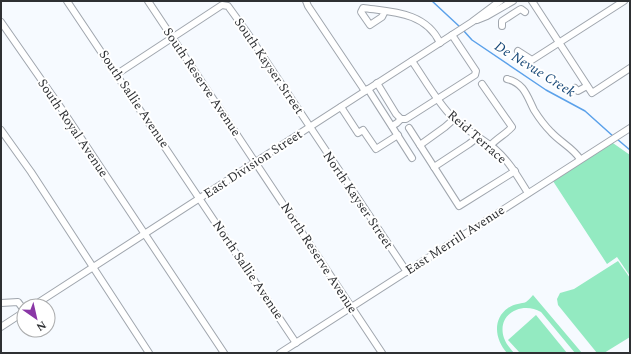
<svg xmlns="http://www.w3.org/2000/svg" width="631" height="354" viewBox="0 0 631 354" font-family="Spectral,serif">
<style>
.green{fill:#93eac1}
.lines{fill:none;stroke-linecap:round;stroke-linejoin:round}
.stream{stroke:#5ba1ea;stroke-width:1.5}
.minor-casing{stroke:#a0a6ae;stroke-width:8}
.minor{stroke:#fff;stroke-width:6}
.labels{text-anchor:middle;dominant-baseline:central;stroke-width:4;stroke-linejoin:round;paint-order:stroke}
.street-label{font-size:13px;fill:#2e3033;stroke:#fff}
.water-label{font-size:14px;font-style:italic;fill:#174877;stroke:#fff}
</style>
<rect width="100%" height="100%" fill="#f6faff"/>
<g class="green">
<polygon points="610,141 630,155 630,276 617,257 607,264 551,178"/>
<polygon points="618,261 630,278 630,337 604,353 597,353 558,305 557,299 560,293 574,289"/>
<path d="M533 295 582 353H575L541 312C522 301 496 314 504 338 506 344 510 348 514 353H507C495 340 492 319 508 308 515 303 521 304 526 302 529 300 531 297 533 295Z"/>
<polygon points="536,315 567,353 520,353 508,340"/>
</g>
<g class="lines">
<g class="stream">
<polyline points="432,1 460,27"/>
<polyline points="463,30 472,40 546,90 585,111 614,137"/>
<polyline points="617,139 630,150"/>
</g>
<defs>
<g id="minor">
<polyline points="67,1 296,343"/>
<polyline points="148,1 382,353"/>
<polyline points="306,1 308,6 365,91"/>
<polyline points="532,1 592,93 630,68"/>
<path d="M385 11 382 17 370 25 361 12 363 8C392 12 426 12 440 43"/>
<polyline points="477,20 487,16 513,1"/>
<polyline points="1,22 61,108 224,353"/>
<polyline points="502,26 502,21 519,10 521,9 525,12"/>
<polyline points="518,51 532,60 624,1"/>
<path d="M412 61C425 80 437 102 453 118 466 130 481 138 495 149 509 161 518 177 528 193"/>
<polyline points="117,74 222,5 228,6 246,31 407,272"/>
<path d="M507 79C524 83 527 96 534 110 539 118 544 125 551 132 560 142 573 148 580 159"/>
<polyline points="377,83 396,114 401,119"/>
<path d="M482 84 512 127C506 134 497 138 490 146"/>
<polyline points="575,88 578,91 587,86"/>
<polyline points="368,89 412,158"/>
<polyline points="341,107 358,133 363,130 376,149 398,135"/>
<polyline points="392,126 397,123 401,119 406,119 475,75 476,71 452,35"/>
<polyline points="409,128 459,206 515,171"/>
<polyline points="1,130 31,172 149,353"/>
<polyline points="420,145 445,127 454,119"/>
<polyline points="434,167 469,144 478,137"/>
<polyline points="1,303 18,302 24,310"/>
<polyline points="33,306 472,22 500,1"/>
<polyline points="1,327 24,312"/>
<polyline points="280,353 630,128"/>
</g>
</defs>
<use href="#minor" class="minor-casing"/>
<use href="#minor" class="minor"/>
</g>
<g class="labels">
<g class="street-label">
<text transform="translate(269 66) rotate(56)">South Kayser Street</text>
<text transform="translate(202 82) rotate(56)">South Reserve Avenue</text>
<text transform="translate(134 99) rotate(56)">South Sallie Avenue</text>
<text transform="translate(73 128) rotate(56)">South Royal Avenue</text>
<text transform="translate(477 137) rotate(41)">Reid Terrace</text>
<text transform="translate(253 164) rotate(-33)">East Division Street</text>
<text transform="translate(358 200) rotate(56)">North Kayser Street</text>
<text transform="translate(455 240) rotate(-33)">East Merrill Avenue</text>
<text transform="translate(319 258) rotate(57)">North Reserve Avenue</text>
<text transform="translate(248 270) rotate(56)">North Sallie Avenue</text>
</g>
<g class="water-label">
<text transform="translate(535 69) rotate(32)">De Nevue Creek</text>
</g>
</g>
<rect width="631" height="354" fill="none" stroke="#2e3033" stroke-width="4"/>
<g transform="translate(36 318) rotate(146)"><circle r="19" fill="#ffffff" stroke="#abacad"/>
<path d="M0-3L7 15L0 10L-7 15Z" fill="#8a37a6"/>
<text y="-6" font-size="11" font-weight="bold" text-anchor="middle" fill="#2e3033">N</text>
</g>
</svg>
